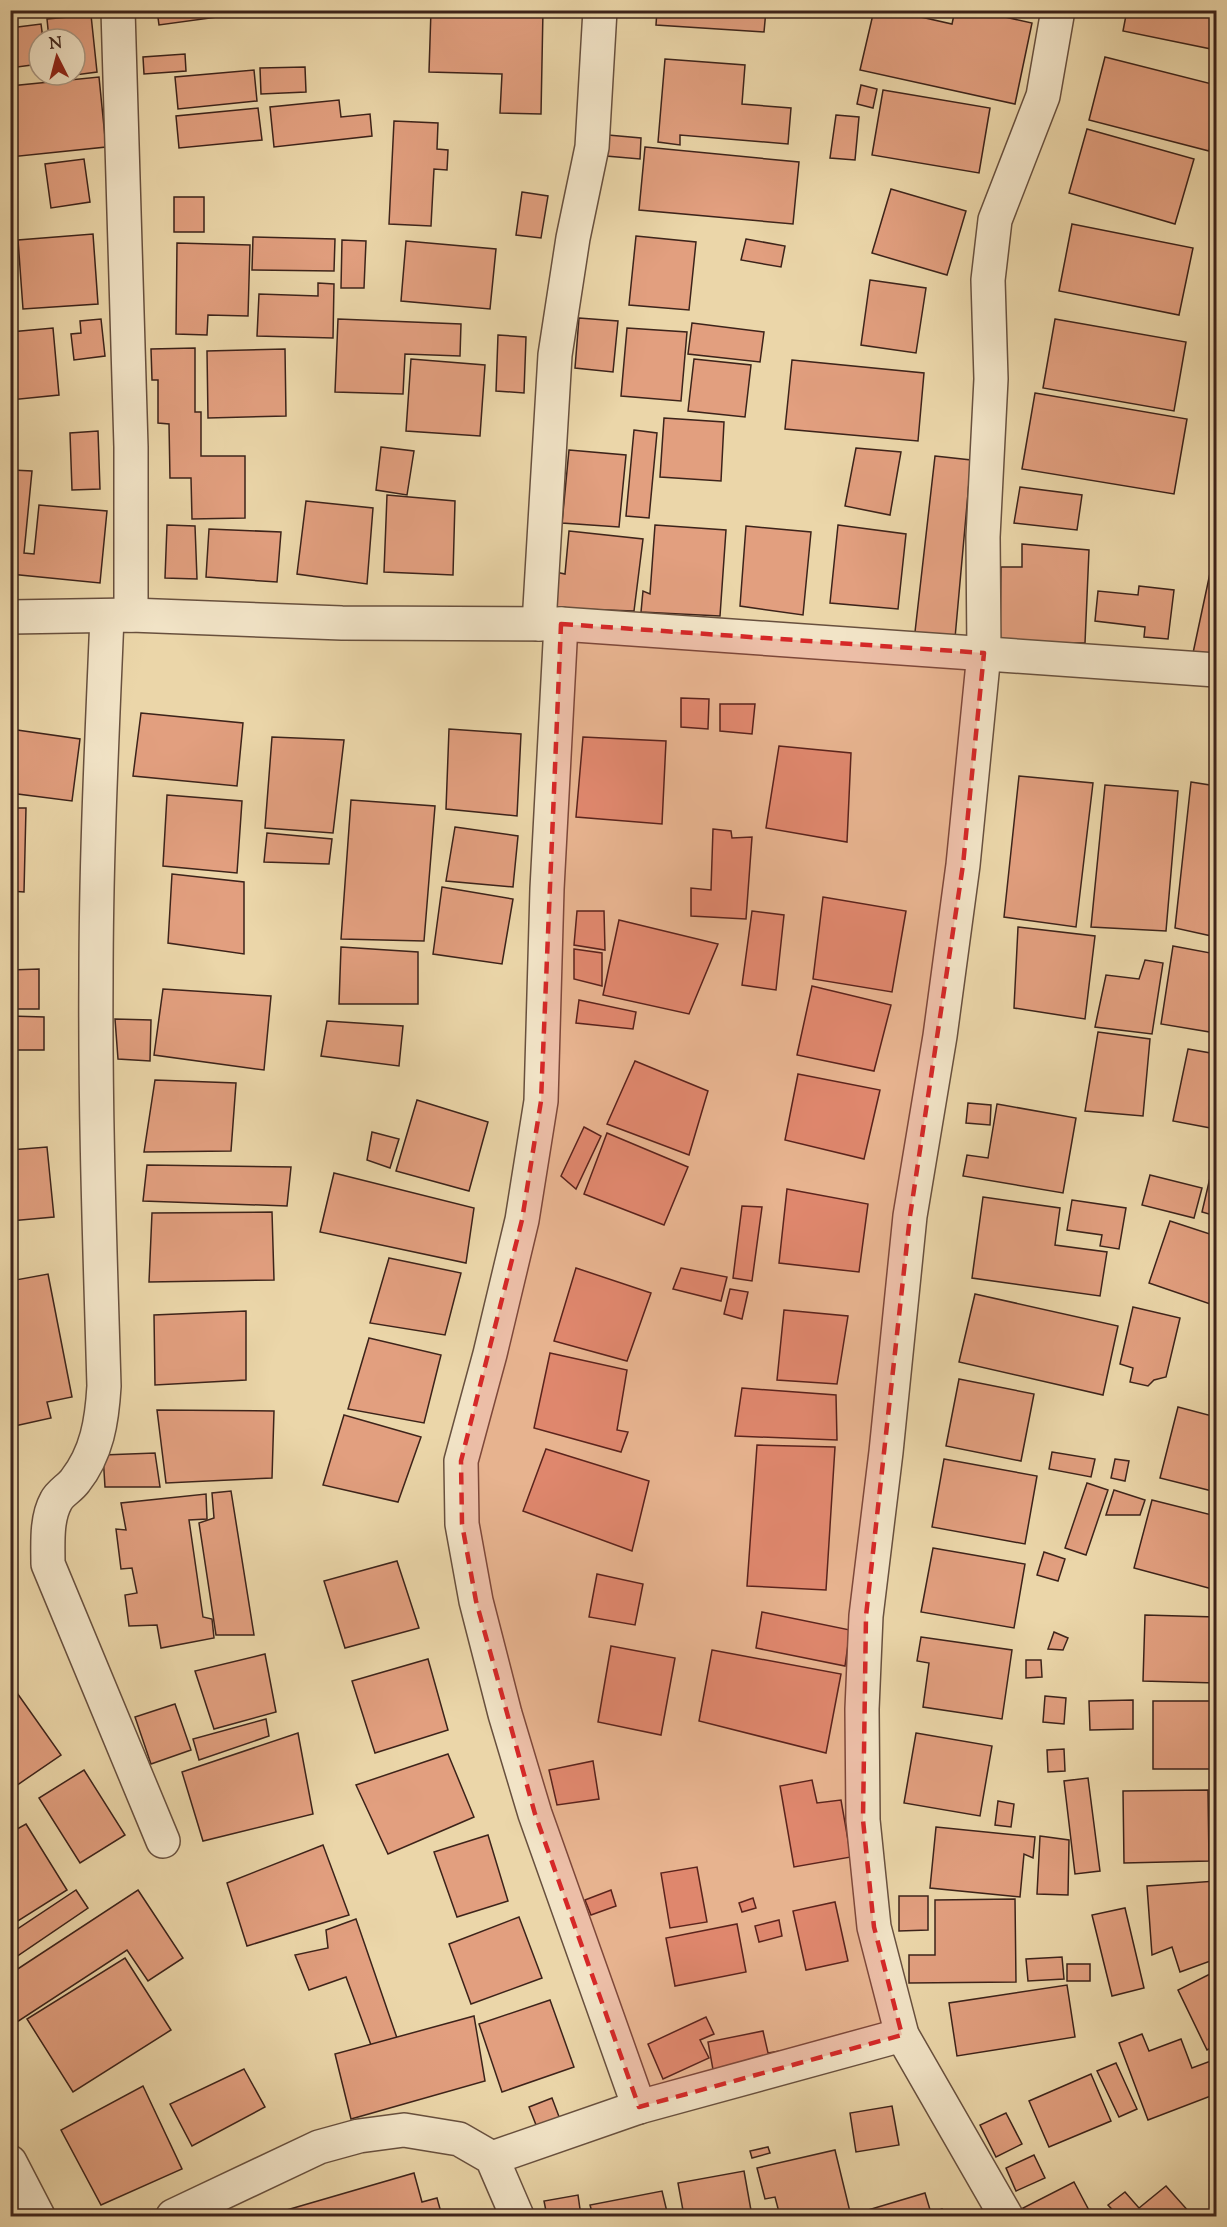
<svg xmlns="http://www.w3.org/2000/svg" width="1227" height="2227" viewBox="0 0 1227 2227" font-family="'Sorts Mill Goudy',serif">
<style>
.building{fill:#e29f7f;stroke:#3d231a;stroke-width:1.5}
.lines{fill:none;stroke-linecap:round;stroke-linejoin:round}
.minor-casing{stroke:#68503e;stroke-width:36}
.tertiary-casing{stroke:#68503e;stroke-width:36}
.minor{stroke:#f2e4c7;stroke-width:33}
.tertiary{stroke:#f2e4c7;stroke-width:33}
.marked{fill:#d62828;fill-opacity:0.2;stroke:#d62828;stroke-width:4.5;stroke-dasharray:12 8;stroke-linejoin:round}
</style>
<rect width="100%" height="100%" fill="#ebd6a9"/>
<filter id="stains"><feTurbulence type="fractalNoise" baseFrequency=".00333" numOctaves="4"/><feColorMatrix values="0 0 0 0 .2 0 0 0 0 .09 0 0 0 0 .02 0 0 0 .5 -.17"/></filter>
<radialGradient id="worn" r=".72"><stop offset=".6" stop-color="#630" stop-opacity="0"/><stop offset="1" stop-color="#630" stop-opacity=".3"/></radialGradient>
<g class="building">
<polygon points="157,10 260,10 261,11 159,25"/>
<polygon points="431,10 543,10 541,114 500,113 502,74 429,72"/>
<polygon points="657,10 766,10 764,32 656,25"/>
<polygon points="874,10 890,10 952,24 955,10 974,10 1032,23 1015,104 860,70"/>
<polygon points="1127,10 1216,10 1216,50 1123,31"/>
<polygon points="91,15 97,72 75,75 75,39 49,39 47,19"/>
<polygon points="41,24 43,39 39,39 39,64 10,68 10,28"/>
<polygon points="185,54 186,71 144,74 143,57"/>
<polygon points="1105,57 1216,85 1216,123 1209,151 1089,120"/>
<polygon points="665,59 745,65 742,104 791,108 788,144 680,135 680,145 658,142"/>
<polygon points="305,67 306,92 261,94 260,68"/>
<polygon points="254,70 257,101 178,109 175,77"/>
<polygon points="99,77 106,147 10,157 10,86"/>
<polygon points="861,85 877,89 873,108 857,104"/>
<polygon points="883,90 990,108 979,173 872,155"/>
<polygon points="339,100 341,117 370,114 372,136 274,147 270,107"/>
<polygon points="258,108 262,140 179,148 176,116"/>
<polygon points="836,115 859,117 855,160 830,158"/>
<polygon points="394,121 438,123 437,149 448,150 447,170 434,169 431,226 389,224"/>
<polygon points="1087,129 1194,159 1175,224 1069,193"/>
<polygon points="608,135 641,138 640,159 606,156"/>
<polygon points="645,147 799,162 793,224 639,210"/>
<polygon points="84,159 90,202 51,208 45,164"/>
<polygon points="891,189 966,211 947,275 872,253"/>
<polygon points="522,192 548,196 541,238 516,235"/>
<rect x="174" y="197" width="30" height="35"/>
<polygon points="1072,224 1193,248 1179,315 1059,291"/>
<polygon points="93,234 98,304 23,309 18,240"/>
<polygon points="636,236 696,242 689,310 629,305"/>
<polygon points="253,237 335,239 334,271 252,270"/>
<polygon points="746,239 785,246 781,267 741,260"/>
<polygon points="342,240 366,241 364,288 341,288"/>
<polygon points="406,241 496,249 490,309 401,301"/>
<polygon points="177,243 250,245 248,316 208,315 207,335 176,334"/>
<polygon points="870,280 926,288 916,353 861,345"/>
<polygon points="318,283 334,284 333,338 257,336 259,294 318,296"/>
<polygon points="579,318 618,321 613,372 575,368"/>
<polygon points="101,319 105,356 74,360 71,334 81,333 80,321"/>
<polygon points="338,319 461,324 460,356 405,354 403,394 335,392"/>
<polygon points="1055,319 1186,342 1174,411 1043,388"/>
<polygon points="692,323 764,332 760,362 688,354"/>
<polygon points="53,328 59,395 10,400 10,332"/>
<polygon points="627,328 687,332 681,401 621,396"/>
<polygon points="498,335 526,337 524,393 496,391"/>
<polygon points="195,348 195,412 201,412 201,456 245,456 245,518 192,519 191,478 170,478 169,424 158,423 158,380 152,380 151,349"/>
<polygon points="285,349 286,416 208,418 207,351"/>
<polygon points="411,359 485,365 480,436 406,431"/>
<polygon points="694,359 751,365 745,417 688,411"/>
<polygon points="792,360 924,373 918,441 785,429"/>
<polygon points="1035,393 1187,419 1174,494 1022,469"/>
<polygon points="664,418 724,422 721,481 660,477"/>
<polygon points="634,430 657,433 649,518 626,516"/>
<polygon points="98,431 100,489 72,490 70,433"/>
<polygon points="381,447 414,451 407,495 376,490"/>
<polygon points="856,448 901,452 890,515 845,506"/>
<polygon points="569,450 626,455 619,527 562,523"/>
<polygon points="935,456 971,460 955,638 915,632"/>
<polygon points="12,470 32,471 24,553 34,554 39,505 107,511 100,583 10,574"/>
<polygon points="1020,487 1082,495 1077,530 1014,523"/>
<polygon points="387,495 455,501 453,575 384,572"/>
<polygon points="306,501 373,508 367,584 297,574"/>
<polygon points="167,525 195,526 197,579 165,578"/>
<polygon points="655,525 726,530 720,616 641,612 643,591 650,594"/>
<polygon points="838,525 906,534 898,609 830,603"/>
<polygon points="746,526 811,532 803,615 740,606"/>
<polygon points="209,529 281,532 277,582 206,577"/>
<polygon points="569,531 643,539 634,611 549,608 551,571 565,574"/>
<polygon points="1022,544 1089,550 1085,643 1000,642 1001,567 1022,567"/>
<polygon points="1216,545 1216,658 1193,653"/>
<polygon points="1139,586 1174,590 1168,639 1144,637 1145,627 1095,621 1098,591 1138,595"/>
<polygon points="681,698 709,699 708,729 681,727"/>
<polygon points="720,704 755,704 752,734 720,731"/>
<polygon points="141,713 243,723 237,786 133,776"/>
<polygon points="10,729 80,739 72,801 10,793"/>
<polygon points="449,729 521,734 517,816 446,809"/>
<polygon points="272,737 344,740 333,833 265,828"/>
<polygon points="583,737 666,741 662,824 576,817"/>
<polygon points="779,746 851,753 847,842 766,828"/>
<polygon points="1019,776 1093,783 1076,927 1004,917"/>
<polygon points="1191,782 1216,786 1216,937 1175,928"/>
<polygon points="1105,785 1178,791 1166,931 1091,927"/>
<polygon points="167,795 242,801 237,873 163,866"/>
<polygon points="351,800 435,806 424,941 341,939"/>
<polygon points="10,808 26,808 24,892 10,891"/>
<polygon points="455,827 518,836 513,887 446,881"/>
<polygon points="713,829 731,831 732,838 752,837 746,919 691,916 691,888 711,890"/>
<polygon points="267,833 332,839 329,864 264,862"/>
<polygon points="172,874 244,882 244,954 168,943"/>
<polygon points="442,887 513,899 502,964 433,954"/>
<polygon points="823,897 906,911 892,992 813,979"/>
<polygon points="577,911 604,911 605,950 574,945"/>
<polygon points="752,911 784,915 776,990 742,985"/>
<polygon points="619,920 718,944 689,1014 603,995"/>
<polygon points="1018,927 1095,936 1085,1019 1014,1008"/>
<polygon points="1173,946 1216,954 1216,1033 1161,1024"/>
<polygon points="341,947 418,952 418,1004 339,1004"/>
<polygon points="574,949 602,953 602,986 574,979"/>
<polygon points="1145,960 1163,963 1152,1034 1095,1027 1106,975 1139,979"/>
<polygon points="39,969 39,1009 10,1009 10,970"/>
<polygon points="812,986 891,1005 874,1071 797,1055"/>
<polygon points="163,989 271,996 264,1070 154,1055"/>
<polygon points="579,1000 636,1012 633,1029 576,1023"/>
<polygon points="10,1016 44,1017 44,1050 10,1050"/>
<polygon points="115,1019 151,1020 150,1061 118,1059"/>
<polygon points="327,1021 403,1026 399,1066 321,1056"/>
<polygon points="1098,1032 1150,1039 1143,1116 1085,1111"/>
<polygon points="1188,1049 1216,1054 1216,1129 1173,1121"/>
<polygon points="635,1061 708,1091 689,1155 607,1124"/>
<polygon points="798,1074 880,1090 864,1159 785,1140"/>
<polygon points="155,1080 236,1083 231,1151 144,1152"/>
<polygon points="417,1100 488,1122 469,1191 396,1171"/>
<polygon points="968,1103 991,1105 990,1125 966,1123"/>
<polygon points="997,1104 1076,1118 1063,1193 963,1176 967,1155 988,1158"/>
<polygon points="584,1127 601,1136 576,1189 561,1176"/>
<polygon points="372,1132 399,1139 390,1168 367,1160"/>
<polygon points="607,1133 688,1167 664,1225 584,1194"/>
<polygon points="47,1147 54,1217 10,1221 10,1150"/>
<polygon points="1216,1152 1216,1216 1202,1212"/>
<polygon points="147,1165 291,1167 287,1206 143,1201"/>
<polygon points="334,1173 474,1208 466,1263 320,1232"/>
<polygon points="1150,1175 1202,1188 1194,1218 1142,1205"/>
<polygon points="787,1189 868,1204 859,1272 779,1263"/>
<polygon points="983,1197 1060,1208 1055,1245 1107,1252 1100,1296 972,1278"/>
<polygon points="1072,1200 1126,1208 1119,1249 1100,1246 1102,1235 1067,1230"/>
<polygon points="742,1206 762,1207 752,1281 733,1278"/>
<polygon points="272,1212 274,1280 149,1282 152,1213"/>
<polygon points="1170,1221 1216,1236 1216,1306 1149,1283"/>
<polygon points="389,1258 461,1273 445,1335 370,1323"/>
<polygon points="576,1268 651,1293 627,1361 554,1341"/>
<polygon points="681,1268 727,1277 721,1301 673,1289"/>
<polygon points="48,1274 72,1397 47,1402 51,1418 10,1427 10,1281"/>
<polygon points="730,1289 748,1292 742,1319 724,1314"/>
<polygon points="975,1294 1118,1326 1103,1395 959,1362"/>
<polygon points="1133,1307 1180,1318 1166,1377 1154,1380 1148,1386 1130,1382 1133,1368 1120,1364"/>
<polygon points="784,1310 848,1316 837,1384 777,1380"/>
<polygon points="246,1311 246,1380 155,1385 154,1315"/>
<polygon points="369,1338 441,1355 424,1423 348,1409"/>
<polygon points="550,1353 627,1370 617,1430 628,1432 621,1452 534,1428"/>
<polygon points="959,1379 1034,1394 1021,1461 946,1446"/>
<polygon points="742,1388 836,1395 837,1440 735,1436"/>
<polygon points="1178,1407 1216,1417 1216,1492 1160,1478"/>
<polygon points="157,1410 274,1411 272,1478 166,1483"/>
<polygon points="344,1415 421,1437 398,1502 323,1485"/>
<polygon points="757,1445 835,1447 826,1590 747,1586"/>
<polygon points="546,1449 649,1481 632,1551 523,1511"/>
<polygon points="1052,1452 1095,1459 1091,1477 1049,1469"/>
<polygon points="155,1453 160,1487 105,1487 103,1455"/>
<polygon points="944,1459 1037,1476 1025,1544 932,1527"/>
<polygon points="1115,1459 1129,1461 1125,1481 1111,1478"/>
<polygon points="1087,1483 1108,1490 1086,1555 1065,1548"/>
<polygon points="1114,1490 1145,1500 1140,1515 1106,1515"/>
<polygon points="231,1491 254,1635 216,1635 199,1523 214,1518 212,1493"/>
<polygon points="206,1494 207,1519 189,1520 203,1617 212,1619 214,1638 161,1648 157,1625 129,1626 125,1595 137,1593 132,1568 121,1569 116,1529 126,1530 121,1503"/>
<polygon points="1152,1500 1216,1516 1216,1590 1134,1568"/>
<polygon points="933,1548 1025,1564 1014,1628 921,1612"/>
<polygon points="1044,1552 1065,1559 1058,1581 1037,1575"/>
<polygon points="397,1561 419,1628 345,1648 324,1581"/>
<polygon points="597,1574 643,1584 635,1625 589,1617"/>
<polygon points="762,1612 850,1630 845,1666 756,1648"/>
<polygon points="1145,1615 1216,1617 1216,1683 1143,1681"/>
<polygon points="1054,1632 1068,1638 1063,1650 1048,1649"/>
<polygon points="921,1637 1012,1650 1002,1719 923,1707 929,1663 917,1661"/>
<polygon points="611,1646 675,1658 661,1735 598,1722"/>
<polygon points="712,1650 841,1674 826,1753 699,1721"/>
<polygon points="265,1654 276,1712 214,1729 195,1671"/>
<polygon points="428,1659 448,1730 375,1753 352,1681"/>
<polygon points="1026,1660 1041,1660 1042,1677 1026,1678"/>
<polygon points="10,1683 61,1755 10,1790"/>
<polygon points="1045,1696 1066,1698 1064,1724 1043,1722"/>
<polygon points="1133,1700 1133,1729 1090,1730 1089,1701"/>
<rect x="1153" y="1701" width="63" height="68"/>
<polygon points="175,1704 191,1750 151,1764 135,1717"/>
<polygon points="266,1719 269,1736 199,1760 193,1739"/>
<polygon points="298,1733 313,1814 203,1841 182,1772"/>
<polygon points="916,1733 992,1746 980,1816 904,1803"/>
<polygon points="1064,1749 1065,1771 1048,1772 1047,1750"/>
<polygon points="448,1754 474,1817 388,1854 356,1785"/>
<polygon points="593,1761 599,1799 557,1805 549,1770"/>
<polygon points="84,1770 125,1835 80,1863 39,1798"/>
<polygon points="1088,1778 1100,1871 1075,1874 1064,1781"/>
<polygon points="812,1780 817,1803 841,1800 851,1857 794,1867 780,1786"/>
<polygon points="1208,1790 1209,1861 1124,1863 1123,1791"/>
<polygon points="998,1801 1014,1804 1011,1827 995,1825"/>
<polygon points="26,1824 67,1890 10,1926 10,1833"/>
<polygon points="936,1827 1035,1837 1033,1858 1024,1854 1020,1897 930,1888"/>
<polygon points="488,1835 508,1901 457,1917 434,1852"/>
<polygon points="1040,1836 1069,1840 1068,1895 1037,1894"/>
<polygon points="323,1845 349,1915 247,1946 227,1883"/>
<polygon points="697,1867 707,1922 670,1928 661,1873"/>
<polygon points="1216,1881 1216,1959 1180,1972 1172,1947 1152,1955 1147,1886"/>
<polygon points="76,1890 88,1908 10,1961 10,1934"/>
<polygon points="138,1890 183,1958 148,1981 127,1950 17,2022 10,2013 10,1974"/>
<polygon points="611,1890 616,1906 591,1915 585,1900"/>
<polygon points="899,1896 928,1896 928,1930 899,1931"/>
<polygon points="753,1898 756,1908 742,1912 739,1903"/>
<polygon points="1015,1899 1016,1982 909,1983 909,1955 935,1955 935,1900"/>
<polygon points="835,1902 848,1961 806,1970 793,1911"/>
<polygon points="1125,1908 1144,1988 1112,1996 1092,1915"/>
<polygon points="519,1917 542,1978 471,2004 449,1944"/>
<polygon points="356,1919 397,2038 371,2045 346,1977 309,1990 295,1955 328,1948 326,1930"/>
<polygon points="779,1920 782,1936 759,1942 755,1926"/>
<polygon points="737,1924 746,1972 675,1986 666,1938"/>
<polygon points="1062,1957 1064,1979 1028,1981 1026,1959"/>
<polygon points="125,1958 171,2030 73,2092 27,2019"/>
<rect x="1067" y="1964" width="23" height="17"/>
<polygon points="1216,1971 1216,2045 1207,2050 1178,1990"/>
<polygon points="1067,1985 1075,2037 957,2056 949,2003"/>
<polygon points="550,2000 574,2067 502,2092 479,2024"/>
<polygon points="474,2016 485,2081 351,2119 335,2054"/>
<polygon points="706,2017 714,2034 700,2040 709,2058 663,2079 648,2044"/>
<polygon points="763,2031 768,2053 779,2051 782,2062 714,2075 708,2042"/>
<polygon points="1142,2034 1149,2051 1181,2039 1192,2068 1216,2059 1216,2094 1148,2120 1119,2043"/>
<polygon points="1116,2063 1137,2109 1119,2117 1097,2071"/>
<polygon points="244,2069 265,2107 192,2146 170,2104"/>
<polygon points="1091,2074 1111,2121 1049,2147 1029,2101"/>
<polygon points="143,2086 182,2169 101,2205 61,2130"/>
<polygon points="552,2098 561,2122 538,2130 529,2107"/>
<polygon points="892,2106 899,2145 856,2152 850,2113"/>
<polygon points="1006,2113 1022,2144 996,2157 980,2125"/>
<polygon points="768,2147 770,2153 752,2158 750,2151"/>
<polygon points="835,2150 851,2216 780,2216 775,2197 765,2199 757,2168"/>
<polygon points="1034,2155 1045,2178 1016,2191 1006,2168"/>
<polygon points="744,2171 752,2216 684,2216 678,2183"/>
<polygon points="414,2173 422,2202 437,2198 442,2216 266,2216"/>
<polygon points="1074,2182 1092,2216 1028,2216 1023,2208"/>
<polygon points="1166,2186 1191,2214 1188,2216 1118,2216 1108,2205 1125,2192 1139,2208"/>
<polygon points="662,2191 668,2216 593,2216 590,2205"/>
<polygon points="925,2193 931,2213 942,2209 944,2216 870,2216 868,2210"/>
<polygon points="578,2195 581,2216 547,2216 544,2201"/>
</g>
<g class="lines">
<defs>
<g id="minor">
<polyline points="118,10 131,447 131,615"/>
<polyline points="10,617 131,615 342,623 561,624 1216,670"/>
<path d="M107 617C102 737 96 858 96 979 95 1114 100 1250 104 1386 102 1421 97 1453 75 1481 70 1488 60 1493 56 1501 46 1519 48 1544 48 1564L163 1841"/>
<polyline points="539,624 555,355 573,238 592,147 600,10"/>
<polyline points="561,624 547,889 541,1101 522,1220 490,1354 461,1461 462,1524 476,1601 505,1714 535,1814 639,2107"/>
<polyline points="492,2158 639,2107 902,2035"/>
<polyline points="173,2216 319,2147 359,2136 404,2130 459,2139 492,2158 517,2216"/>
<polyline points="1006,2216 902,2035 874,1927 863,1820 862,1709 866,1616 886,1452 910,1216 940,1036 963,865 984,653 983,537 991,379 988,280 995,220 1043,96 1058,10"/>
</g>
<polyline id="tertiary" points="10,2162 38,2216"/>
</defs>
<use href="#minor" class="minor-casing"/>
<use href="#tertiary" class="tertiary-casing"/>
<use href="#minor" class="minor"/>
<use href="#tertiary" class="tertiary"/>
</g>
<path class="marked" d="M561 624 984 653 963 865 910 1216 866 1616 863 1820 874 1927 902 2035 639 2107 535 1814 476 1601 462 1524 461 1461 522 1220 541 1101Z"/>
<rect width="1227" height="2227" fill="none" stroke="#ebd6a9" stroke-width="36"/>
<rect x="12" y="12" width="1203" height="2203" fill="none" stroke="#3d231a" stroke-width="3"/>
<rect x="18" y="18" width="1191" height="2191" fill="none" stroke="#3d231a" stroke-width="1.5"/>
<g transform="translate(57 57) rotate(354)"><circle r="28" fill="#f2e4c7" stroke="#aa9782" stroke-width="1.5"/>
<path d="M0-4.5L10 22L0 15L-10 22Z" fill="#8f2418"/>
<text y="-9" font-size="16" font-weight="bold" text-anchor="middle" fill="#3d231a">N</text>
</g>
<rect width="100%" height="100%" filter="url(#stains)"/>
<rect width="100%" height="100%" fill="url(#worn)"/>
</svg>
